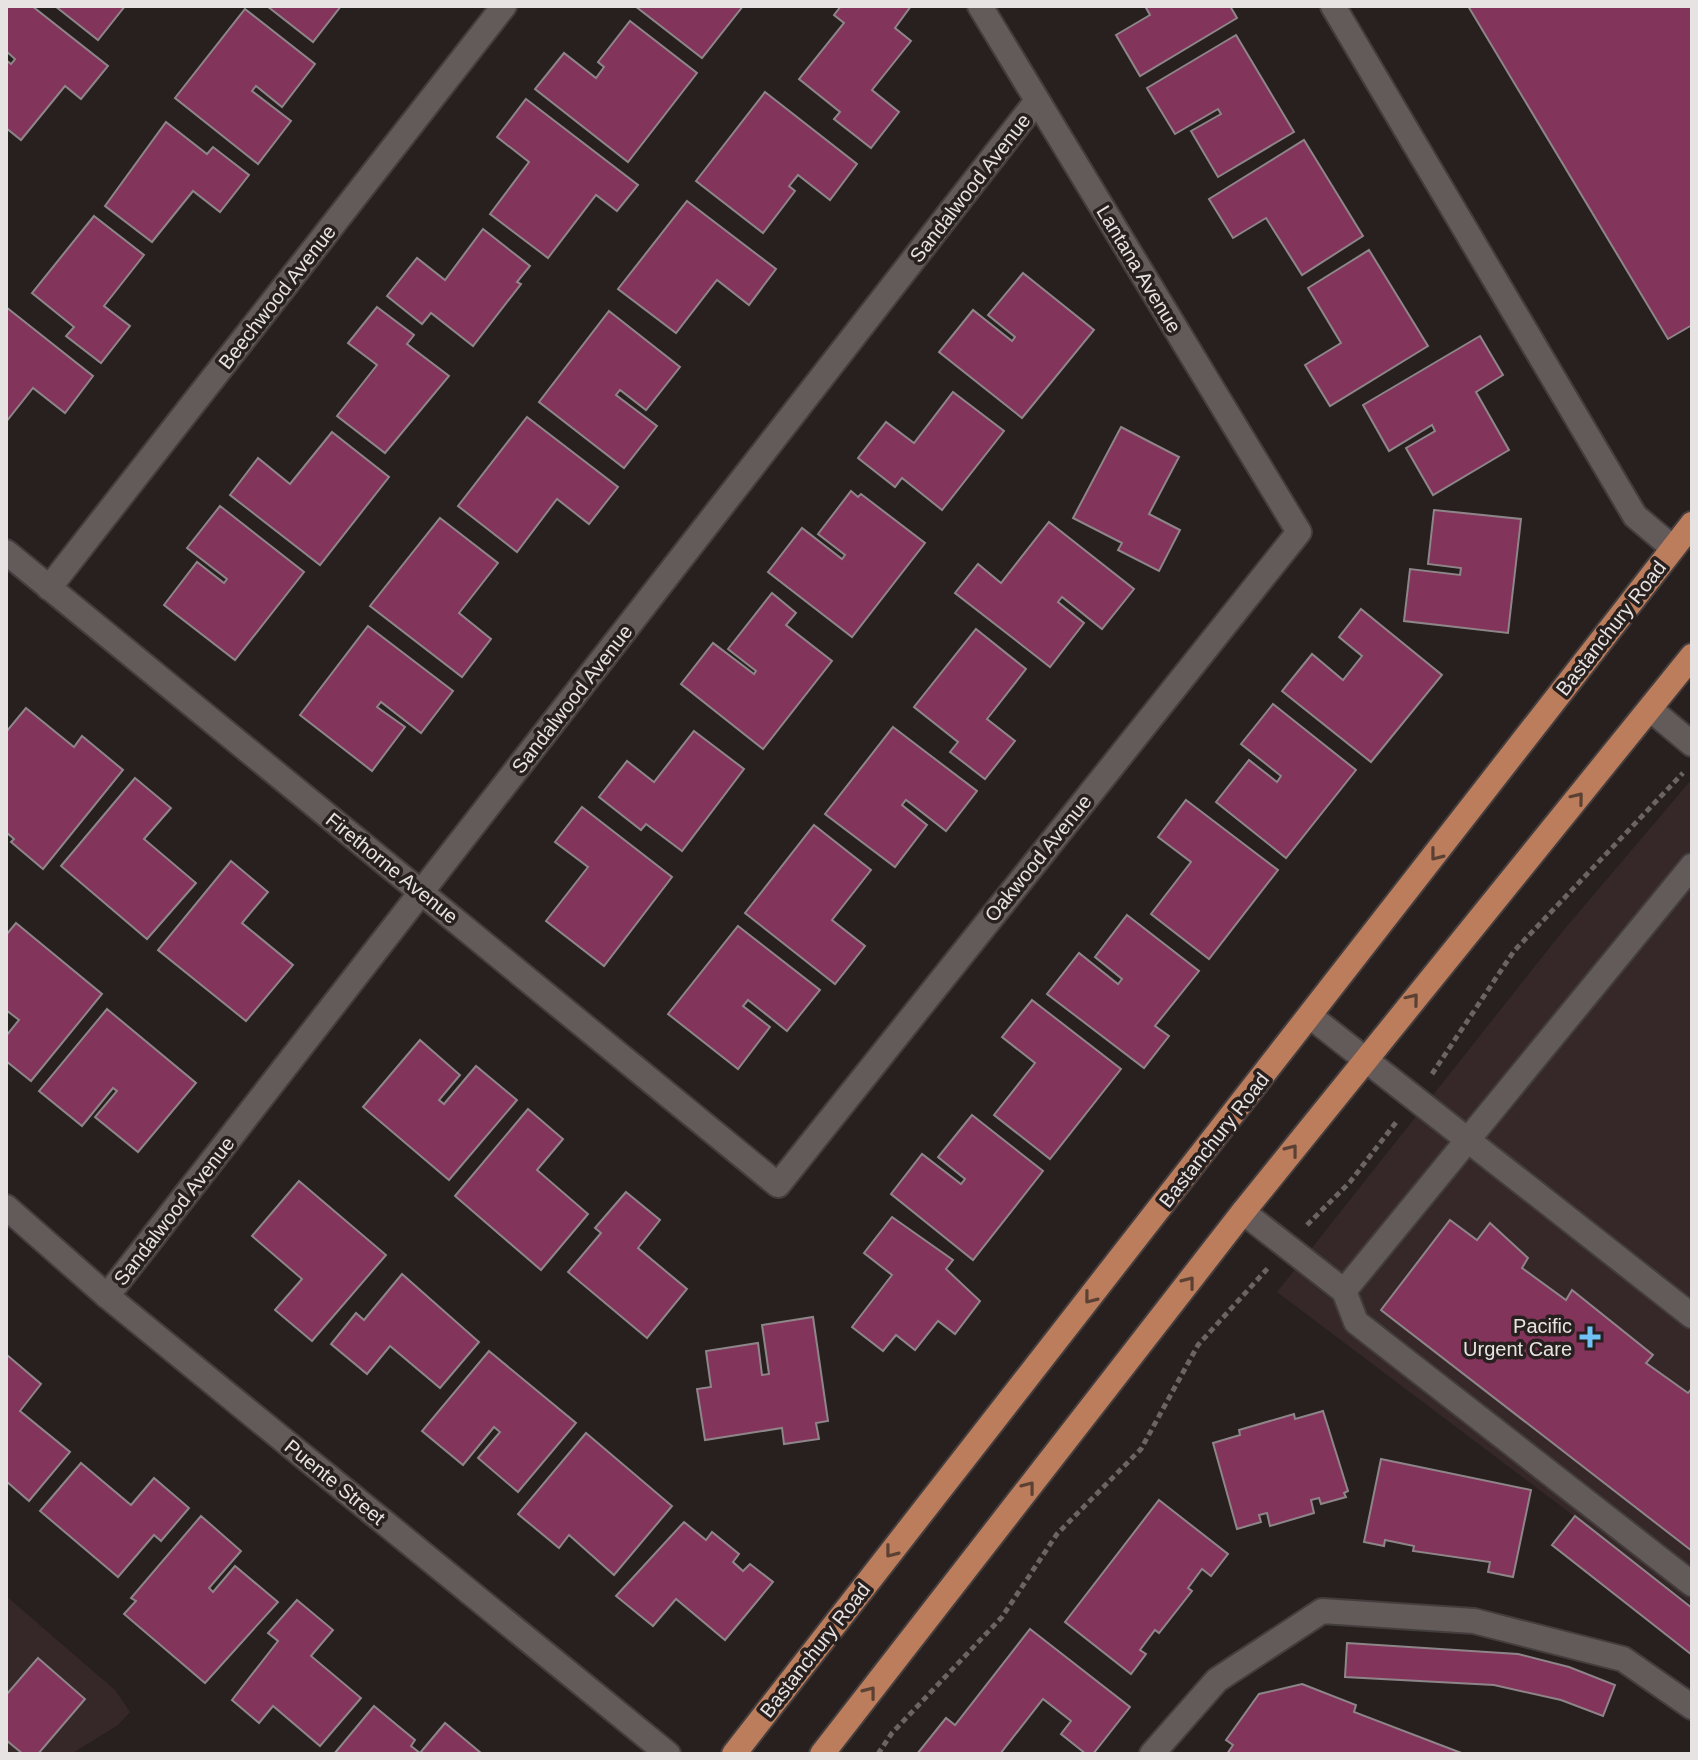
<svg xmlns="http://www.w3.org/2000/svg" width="1698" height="1760" viewBox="0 0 1698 1760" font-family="Arial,sans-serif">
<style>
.built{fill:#362828}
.building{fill:#83345b;stroke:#8e8589;stroke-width:2}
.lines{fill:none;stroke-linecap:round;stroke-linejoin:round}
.minor-casing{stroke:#433d3d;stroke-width:28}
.major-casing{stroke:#433d3d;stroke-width:28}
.path{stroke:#6a6463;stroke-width:5;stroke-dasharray:6 4;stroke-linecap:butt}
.minor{stroke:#635a5a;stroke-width:24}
.major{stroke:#bc7d5c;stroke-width:24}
.oneway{stroke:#5b4134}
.poi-dot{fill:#72c1f5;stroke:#27201f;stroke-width:3}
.labels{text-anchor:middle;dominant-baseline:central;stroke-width:7;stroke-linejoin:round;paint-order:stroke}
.street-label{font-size:20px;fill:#e8e3e3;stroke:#27201f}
.poi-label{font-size:20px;fill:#e8e3e3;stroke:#27201f;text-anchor:end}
</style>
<rect width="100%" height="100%" fill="#27201f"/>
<g class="built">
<polygon points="1692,779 1692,1605 1277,1292 1562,932"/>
<polygon points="6,1596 115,1690 130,1712 118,1725 71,1754 6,1754"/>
</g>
<g class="building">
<polygon points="6,6 32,6 108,66 81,99 65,86 21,140 6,128 6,60 11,64 15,59 6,51"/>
<polygon points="55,6 125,6 98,40"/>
<polygon points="267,6 341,6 313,42"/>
<polygon points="635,6 743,6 702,58"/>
<polygon points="841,6 911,6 895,28 911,41 872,90 899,112 871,148 834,119 840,112 799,79 844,23 834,15"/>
<polygon points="1145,6 1230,6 1237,18 1140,76 1116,35 1150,15"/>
<polygon points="1468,6 1692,6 1692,325 1668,339"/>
<polygon points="245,9 315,64 282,107 256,86 252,91 291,121 258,164 175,98"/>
<polygon points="630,21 697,73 628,162 535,89 564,53 596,78 604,67 598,62"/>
<polygon points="1236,35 1294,132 1218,177 1191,131 1221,114 1218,109 1175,134 1147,88"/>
<polygon points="765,92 857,164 830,200 798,175 789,186 795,191 763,233 696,181"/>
<polygon points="526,99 638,185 617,211 596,195 548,258 490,214 529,162 497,137"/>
<polygon points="166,122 207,154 213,147 249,175 220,212 193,191 152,242 105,206"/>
<polygon points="1304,140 1363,236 1302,275 1266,218 1233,238 1209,199"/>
<polygon points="687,201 776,269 749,305 717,280 676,333 618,289"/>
<polygon points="94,216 144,255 104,306 130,326 101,363 66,336 74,327 32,293"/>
<polygon points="483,229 530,266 517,282 521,284 473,346 431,313 422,324 387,296 417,258 445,280"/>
<polygon points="1369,250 1428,346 1330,406 1305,365 1341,343 1308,288"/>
<polygon points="1023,273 1094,330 1022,418 939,352 973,310 1012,341 1015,337 988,315"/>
<polygon points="6,307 93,376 65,413 33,388 6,422"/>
<polygon points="377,307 414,335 407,344 449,376 385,453 337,416 377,365 348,343"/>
<polygon points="609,311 680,367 646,410 620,390 616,395 657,426 624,468 539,402"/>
<polygon points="1480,336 1503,375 1476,392 1509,450 1433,495 1406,448 1435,431 1432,425 1389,451 1363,405"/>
<polygon points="953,392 1004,431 942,510 902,478 895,487 858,458 886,422 914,443"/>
<polygon points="527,417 618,487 589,524 557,499 517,552 458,506"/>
<polygon points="1121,427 1179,457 1149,514 1180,530 1159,571 1118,550 1122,543 1073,518"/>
<polygon points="332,432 389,477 320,565 230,495 258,458 290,484"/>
<polygon points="851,491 858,497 861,494 925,543 852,637 768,572 802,528 842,559 845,555 818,534"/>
<polygon points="220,506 304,572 235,660 164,605 197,562 224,583 227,579 187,548"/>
<polygon points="1434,510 1521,519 1508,633 1404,621 1410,569 1460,575 1461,568 1428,564"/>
<polygon points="440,518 498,563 459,613 491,639 462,677 370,606"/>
<polygon points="1049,522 1134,589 1102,629 1062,597 1058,602 1084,623 1050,667 955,593 978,564 1001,583"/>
<polygon points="772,593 796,613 786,625 832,661 763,749 681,684 713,643 754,674 756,671 728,649"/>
<polygon points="1361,609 1442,675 1371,762 1282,691 1312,654 1343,680 1362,656 1339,637"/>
<polygon points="368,626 453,691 421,733 381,702 377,707 405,727 372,771 300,715"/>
<polygon points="976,629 1026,669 987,719 1015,741 985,779 950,752 958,742 914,707"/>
<polygon points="1273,704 1356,770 1286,858 1216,802 1249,760 1277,782 1281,776 1241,744"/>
<polygon points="26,708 74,747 82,736 123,770 43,869 11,842 14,839 6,832 6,732"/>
<polygon points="893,727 977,791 946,831 906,800 902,805 927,825 895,867 825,814"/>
<polygon points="694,731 744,769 682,851 646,824 641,830 599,797 627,761 654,782"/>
<polygon points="135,778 171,808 144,839 196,883 147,939 61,866"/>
<polygon points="1186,800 1278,870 1209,959 1151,914 1191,862 1158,837"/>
<polygon points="582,807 672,877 604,966 546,921 588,867 555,842"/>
<polygon points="814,825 871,870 832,920 865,946 835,984 745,913"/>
<polygon points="231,861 268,892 242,923 293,965 246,1021 158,950"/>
<polygon points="1127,915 1199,971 1155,1026 1169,1036 1144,1068 1047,994 1079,953 1118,984 1122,979 1095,957"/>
<polygon points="16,923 102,994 31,1081 6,1061 6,1036 19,1020 6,1010 6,935"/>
<polygon points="738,926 820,990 787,1031 748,1000 743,1006 770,1027 738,1069 668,1014"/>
<polygon points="1032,1000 1121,1069 1050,1159 994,1115 1035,1063 1002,1037"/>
<polygon points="107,1009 196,1083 138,1152 95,1117 117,1091 113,1088 82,1126 39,1091"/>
<polygon points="420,1040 460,1075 439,1100 444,1104 476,1066 517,1100 449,1180 363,1107"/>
<polygon points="528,1109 563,1139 537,1170 588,1214 541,1270 455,1196"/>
<polygon points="972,1115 1043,1171 973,1260 891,1194 922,1154 961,1184 965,1179 938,1157"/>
<polygon points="299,1181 386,1255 312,1341 275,1310 302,1279 252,1236"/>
<polygon points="626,1192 660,1220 638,1248 687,1289 647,1338 568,1272 601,1233 595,1228"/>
<polygon points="892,1217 953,1260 946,1269 980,1301 955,1334 938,1321 915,1350 896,1335 883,1351 852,1327 892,1275 864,1253"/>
<polygon points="1450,1220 1477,1240 1490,1223 1528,1258 1522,1268 1566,1300 1572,1290 1653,1355 1646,1363 1688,1393 1692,1388 1692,1551 1381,1310"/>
<polygon points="402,1274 479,1342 440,1388 390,1346 367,1374 331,1344 356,1313 364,1320"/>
<polygon points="813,1317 828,1421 816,1423 819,1439 784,1444 782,1428 705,1440 697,1389 711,1387 706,1351 758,1343 762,1375 769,1374 762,1325"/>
<polygon points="489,1351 576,1423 518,1492 478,1458 500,1432 494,1427 463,1465 422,1431"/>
<polygon points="7,1355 41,1384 20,1411 70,1452 29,1501 6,1481"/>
<polygon points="1323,1411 1348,1491 1344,1493 1346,1497 1321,1504 1319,1498 1311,1500 1314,1513 1270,1526 1267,1513 1259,1515 1261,1522 1237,1529 1213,1443 1240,1435 1239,1430 1294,1414 1295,1419"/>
<polygon points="586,1433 672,1506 614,1575 569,1535 559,1548 518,1514"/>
<polygon points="1381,1459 1531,1490 1513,1577 1488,1572 1490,1562 1413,1551 1414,1546 1385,1540 1384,1546 1364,1542"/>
<polygon points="81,1463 131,1505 154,1478 189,1508 161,1541 154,1535 118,1577 40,1511"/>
<polygon points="1159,1500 1228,1554 1211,1576 1202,1569 1188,1588 1192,1591 1159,1633 1155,1630 1140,1650 1146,1654 1131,1674 1065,1622"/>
<polygon points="201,1516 241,1551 209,1588 213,1592 235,1566 278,1602 205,1683 124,1614 136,1601 131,1598"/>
<polygon points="1575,1516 1692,1608 1692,1655 1552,1545"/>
<polygon points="684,1522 706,1540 712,1532 739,1554 733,1562 743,1571 750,1564 773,1582 725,1640 676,1599 653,1626 616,1596"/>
<polygon points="297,1600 333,1630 311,1656 361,1698 320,1746 273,1706 259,1723 232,1700 278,1641 268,1633"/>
<polygon points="1030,1629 1130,1707 1093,1754 1086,1754 1061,1734 1071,1721 1043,1699 1000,1754 917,1754 946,1718 955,1725"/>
<polygon points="1347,1643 1518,1654 1569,1667 1615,1685 1603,1716 1561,1700 1494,1685 1345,1677"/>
<polygon points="38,1658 85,1699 38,1754 23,1754 6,1740 6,1695"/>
<polygon points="1302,1684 1356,1705 1354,1712 1464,1754 1227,1754 1233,1745 1226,1740 1259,1694"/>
<polygon points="374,1706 415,1740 411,1746 420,1753 445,1723 481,1753 334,1754"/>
</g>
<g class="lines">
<defs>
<g id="minor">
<polyline points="1333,6 1635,516 1673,548"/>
<polyline points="6,552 778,1185 1299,532 980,6"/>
<polyline points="49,588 504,6"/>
<polyline points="1650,709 1692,744"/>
<polyline points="1310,1016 1692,1316"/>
<polyline points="6,1207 107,1296 668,1754"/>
<polyline points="1243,1212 1344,1291 1356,1322 1692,1584"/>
<polyline points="1344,1291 1692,866"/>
<polyline points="107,1296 1036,102"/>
<polyline points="1152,1754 1217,1680 1322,1611 1474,1621 1623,1659 1692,1707"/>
</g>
<g id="major">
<polyline points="734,1754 1692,524"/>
<polyline points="822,1754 1243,1212 1692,656"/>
</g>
</defs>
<use href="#minor" class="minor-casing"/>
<use href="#major" class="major-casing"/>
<g class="path">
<polyline points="1432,1074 1514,951 1683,773"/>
<polyline points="1307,1225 1350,1182 1397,1121"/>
<polyline points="878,1754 892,1733 1002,1617 1057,1534 1141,1449 1198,1345 1268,1268"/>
</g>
<use href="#minor" class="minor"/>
<use href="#major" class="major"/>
</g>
<defs><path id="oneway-chevron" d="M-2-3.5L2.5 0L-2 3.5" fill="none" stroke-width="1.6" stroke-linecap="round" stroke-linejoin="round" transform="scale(2)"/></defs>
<g class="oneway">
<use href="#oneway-chevron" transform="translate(1578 798) rotate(-51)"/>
<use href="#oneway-chevron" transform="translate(1436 855) rotate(128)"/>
<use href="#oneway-chevron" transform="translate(1413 999) rotate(-51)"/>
<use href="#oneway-chevron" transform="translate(1292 1150) rotate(-52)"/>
<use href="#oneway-chevron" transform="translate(1189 1282) rotate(-52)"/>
<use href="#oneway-chevron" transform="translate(1090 1298) rotate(128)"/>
<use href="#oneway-chevron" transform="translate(1029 1487) rotate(-52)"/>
<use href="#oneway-chevron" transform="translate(891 1552) rotate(128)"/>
<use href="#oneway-chevron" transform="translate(870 1692) rotate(-52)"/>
</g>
<path class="poi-dot" d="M1586 1325h8v8h8v8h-8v8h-8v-8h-8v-8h8z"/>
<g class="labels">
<g class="street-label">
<text transform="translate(970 188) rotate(-52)">Sandalwood Avenue</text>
<text transform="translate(1139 269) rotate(59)">Lantana Avenue</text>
<text transform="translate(277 297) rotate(-52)">Beechwood Avenue</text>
<text transform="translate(1611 628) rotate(-52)">Bastanchury Road</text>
<text transform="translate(572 699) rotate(-52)">Sandalwood Avenue</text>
<text transform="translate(1038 858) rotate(-51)">Oakwood Avenue</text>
<text transform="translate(392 868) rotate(39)">Firethorne Avenue</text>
<text transform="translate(1214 1140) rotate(-52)">Bastanchury Road</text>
<text transform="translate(174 1211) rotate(-52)">Sandalwood Avenue</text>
<text transform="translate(335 1482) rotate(39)">Puente Street</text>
<text transform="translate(815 1650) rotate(-52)">Bastanchury Road</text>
</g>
<g class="poi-label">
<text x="1572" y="1326">Pacific<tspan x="1572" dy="23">Urgent Care</tspan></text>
</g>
</g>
<rect width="1698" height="1760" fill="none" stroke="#e8e3e3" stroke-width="16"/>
</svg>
